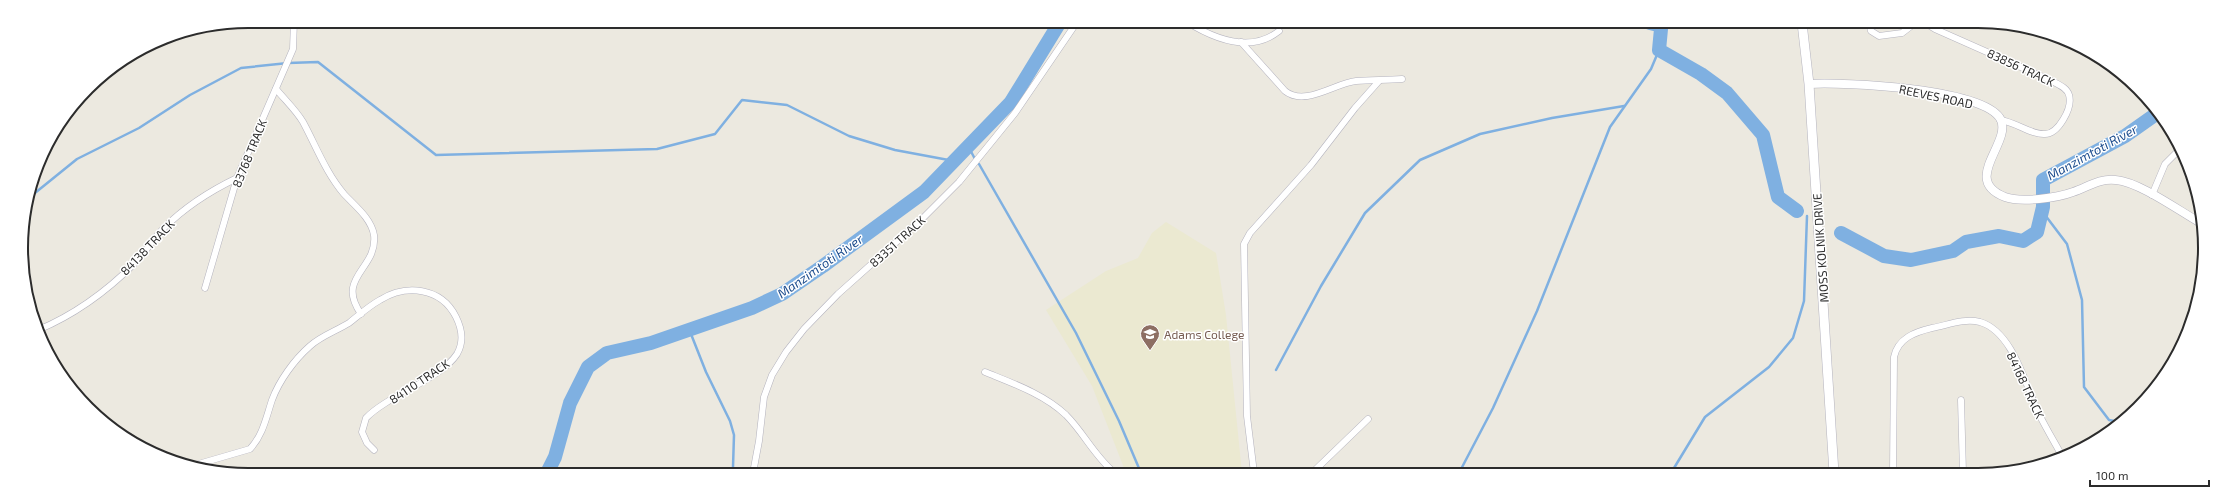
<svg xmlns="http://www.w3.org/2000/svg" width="2226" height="496" viewBox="0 0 2226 496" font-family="'Exo 2',sans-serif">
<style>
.education{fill:#ebe9d1}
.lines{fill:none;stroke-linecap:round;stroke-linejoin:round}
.stream{stroke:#7fb0e1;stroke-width:2.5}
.river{stroke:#7fb0e1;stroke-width:14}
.minor-casing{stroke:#b4b3be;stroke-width:7}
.tertiary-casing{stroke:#b4b3be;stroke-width:9}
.secondary-casing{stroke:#b4b3be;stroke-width:10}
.minor{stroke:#fff;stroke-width:6}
.tertiary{stroke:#fff;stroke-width:8}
.secondary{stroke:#fff;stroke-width:9}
.labels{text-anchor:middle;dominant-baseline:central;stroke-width:3;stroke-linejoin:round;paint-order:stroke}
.street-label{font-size:12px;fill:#2c2c2c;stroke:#fff}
.education-label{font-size:12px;fill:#785e54;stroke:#fff;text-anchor:start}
.water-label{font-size:13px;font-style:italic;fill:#1d4d8e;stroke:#fff}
.rim{fill:none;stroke:#2c2c2c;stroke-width:2}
</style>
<rect width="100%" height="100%" fill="#ece9e0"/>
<polygon class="education" points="1166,222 1216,253 1226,315 1242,473 1126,473 1092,386 1046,310 1106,271 1138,258 1152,233"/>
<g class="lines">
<g class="stream">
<polyline points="968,146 975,159"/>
<polyline points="979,164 1076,333 1119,421 1141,473"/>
<polyline points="30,197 77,159 139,128 190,95 241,68 288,63 318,62 436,155 657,149 715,134 742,100 787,105 849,136 895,150 954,161"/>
<polyline points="2042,211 2067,244 2082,300 2084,387 2109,420 2120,422"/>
<polyline points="689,329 706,372 730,421 734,435 733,467 736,473"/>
<polyline points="1276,370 1321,286 1365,213 1420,160 1480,134 1552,118 1624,106"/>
<polyline points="1459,473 1493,408 1537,311 1610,127 1651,69 1659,50"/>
<polyline points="1671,473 1705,417 1769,367 1793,338 1804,301 1807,216"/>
</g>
<g class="river">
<polyline points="1650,23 1658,25 1661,29 1659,50 1701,74 1727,93 1763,135 1778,197 1797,211"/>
<polyline points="1841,233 1884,256 1911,260 1953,251 1966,242 1999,236 2023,241 2037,232 2043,207 2043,180 2125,136 2159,112"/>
<polyline points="547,473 555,457 570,403 588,367 607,353 651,343 752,308 782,294 823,266 924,192 1011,102 1060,22"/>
</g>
<defs>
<g id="minor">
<path d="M1187 22C1216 40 1251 53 1279 31"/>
<polyline points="1869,23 1871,31 1879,36 1902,33 1915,23"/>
<path d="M1925 23 1935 29 2050 80C2057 84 2067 87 2069 95 2073 108 2058 134 2045 134 2031 135 2016 122 2000 120"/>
<path d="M1241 42 1285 91C1305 107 1335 83 1356 81 1371 80 1387 80 1402 79"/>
<path d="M276 89C285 100 296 110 303 122 316 146 326 173 344 194 355 206 371 218 374 235 378 269 335 277 361 314"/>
<polyline points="2152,195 2165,164 2178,151"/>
<polyline points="205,288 237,178 293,49 294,21"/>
<path d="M38 330C74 315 108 290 135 263 146 252 153 238 164 228 184 208 212 190 237 178"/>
<path d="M985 372C1012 383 1044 394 1066 415 1084 433 1095 457 1115 473"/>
<polyline points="1961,400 1963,473"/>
<path d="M195 465 250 449C263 435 266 418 272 400 279 381 294 360 310 346 321 336 336 331 349 323 359 315 369 306 380 300 406 284 441 287 456 317 462 329 464 342 457 354 441 379 388 395 366 418L362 432 367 443 374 450"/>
<polyline points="753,473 759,441 764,397 772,375 786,352 804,329 838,294 922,219 959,182 1015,113 1077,22"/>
<polyline points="1254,473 1247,416 1244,244 1250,233 1311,165 1355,108 1379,81"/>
<polyline points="1312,473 1368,419"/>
<path d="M1893 473 1894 357C1898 338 1915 332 1932 328 1948 325 1964 318 1980 322 2014 332 2026 388 2040 416 2047 430 2055 443 2062 456"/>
</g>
<path id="tertiary" d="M1809 84C1843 82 1986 88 2001 120 2011 144 1961 180 2005 197 2021 203 2057 198 2073 192 2088 187 2099 178 2116 180 2139 182 2178 210 2199 222"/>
<polyline id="secondary" points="1802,23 1809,84 1834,473"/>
</defs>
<use href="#minor" class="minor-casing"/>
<use href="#tertiary" class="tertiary-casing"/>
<use href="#secondary" class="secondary-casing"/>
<use href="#minor" class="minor"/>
<use href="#tertiary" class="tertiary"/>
<use href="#secondary" class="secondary"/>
</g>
<defs>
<symbol id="school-pin" viewBox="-11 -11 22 30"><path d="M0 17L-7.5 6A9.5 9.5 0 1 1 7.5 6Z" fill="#8d6e63" stroke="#fff"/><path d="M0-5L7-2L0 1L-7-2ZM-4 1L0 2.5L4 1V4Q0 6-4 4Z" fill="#fff"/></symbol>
</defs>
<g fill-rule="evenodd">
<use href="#school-pin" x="1139" y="323" width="22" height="30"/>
</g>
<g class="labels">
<g class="street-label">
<text transform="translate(2021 67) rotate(25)">83856 TRACK</text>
<text transform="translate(1936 96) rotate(12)">REEVES ROAD</text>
<text transform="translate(249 153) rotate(-68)">83768 TRACK</text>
<text transform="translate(897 241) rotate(-42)">83351 TRACK</text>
<text transform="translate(147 247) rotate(-46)">84138 TRACK</text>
<text transform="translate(1820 248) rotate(-94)">MOSS KOLNIK DRIVE</text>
<text transform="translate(419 381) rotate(-34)">84110 TRACK</text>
<text transform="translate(2026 385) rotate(65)">84168 TRACK</text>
</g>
<g class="education-label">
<text x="1164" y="334">Adams College</text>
</g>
<g class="water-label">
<text transform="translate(2092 152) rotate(-29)">Manzimtoti River</text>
<text transform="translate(820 266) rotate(-35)">Manzimtoti River</text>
</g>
</g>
<path d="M0 0H2226V496H0ZM248 28H1978A220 220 0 0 1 2198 248V248A220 220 0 0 1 1978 468H248A220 220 0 0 1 28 248V248A220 220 0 0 1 248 28Z" fill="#fff" fill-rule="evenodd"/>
<path class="rim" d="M248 28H1978A220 220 0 0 1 2198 248V248A220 220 0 0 1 1978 468H248A220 220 0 0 1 28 248V248A220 220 0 0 1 248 28Z"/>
<path d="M2090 480v6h119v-6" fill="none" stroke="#2c2c2c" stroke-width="2"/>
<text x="2096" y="480" font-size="12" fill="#2c2c2c" stroke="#ffffff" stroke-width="3" paint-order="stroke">100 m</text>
</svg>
